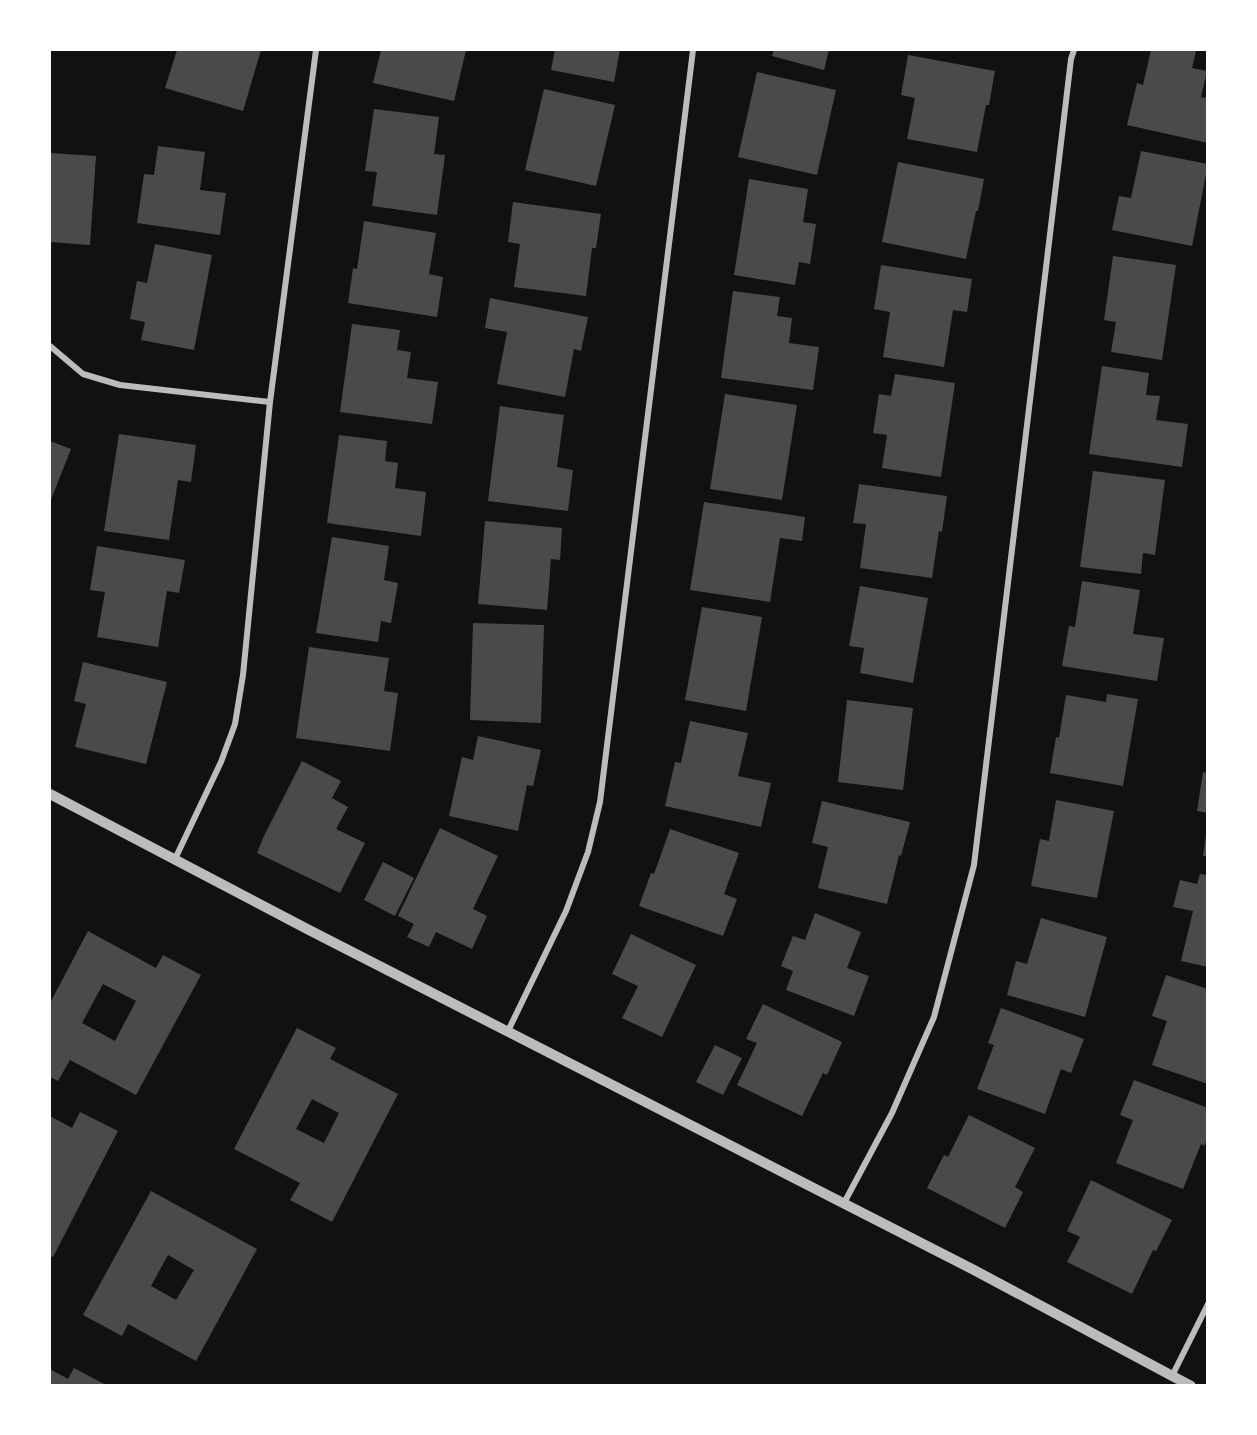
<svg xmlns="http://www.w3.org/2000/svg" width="1257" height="1435" viewBox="0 0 1257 1435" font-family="Raleway,sans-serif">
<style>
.building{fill:#4a4a4a;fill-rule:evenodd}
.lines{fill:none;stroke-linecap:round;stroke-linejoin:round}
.minor{stroke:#bcbcbc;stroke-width:6}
.tertiary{stroke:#bcbcbc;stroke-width:10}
</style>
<rect width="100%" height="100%" fill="#111"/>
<g class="building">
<polygon points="177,50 261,50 243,111 165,88"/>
<polygon points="381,50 466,50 454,101 373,83"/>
<polygon points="555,50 620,50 614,82 551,70"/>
<polygon points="774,50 829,50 824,70 772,56"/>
<polygon points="1151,50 1196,51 1192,68 1207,71 1201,97 1208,98 1208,143 1127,125 1137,83 1143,85"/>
<polygon points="908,55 995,71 989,105 986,105 977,152 907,139 915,98 901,95"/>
<polygon points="757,72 836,90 817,175 738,157"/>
<polygon points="544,89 615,105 596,186 525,170"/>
<polygon points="374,109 439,117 434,154 445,155 437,215 372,206 377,172 365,171"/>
<polygon points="158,146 205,152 200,190 226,193 220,235 137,223 144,174 154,175"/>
<polygon points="1141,151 1208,164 1192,246 1112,230 1119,196 1131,198"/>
<polygon points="50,153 96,156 90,245 50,242"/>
<polygon points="898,162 984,179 978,211 976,211 966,259 882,242"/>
<polygon points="749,179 808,189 803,222 816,224 810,264 799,262 795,285 734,275"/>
<polygon points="513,202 601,214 596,248 592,248 586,296 514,287 520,244 508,242"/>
<polygon points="364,221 436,233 429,274 443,277 437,317 348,303 353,268 357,269"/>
<polygon points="155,244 212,255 194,350 141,340 145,322 130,319 137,281 147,283"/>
<polygon points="1113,256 1176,265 1162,360 1111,352 1116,322 1104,320"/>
<polygon points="881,265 972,279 967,312 953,310 944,367 883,357 890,312 874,309"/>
<polygon points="733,291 780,297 777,316 792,318 789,343 819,347 813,390 721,378"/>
<polygon points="490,298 588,317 581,351 574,349 565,397 497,384 507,332 485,328"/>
<polygon points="352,324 400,330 397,350 411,352 407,378 438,382 432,424 340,412"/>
<polygon points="1102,366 1149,373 1146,395 1160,396 1156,420 1188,424 1182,467 1089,454"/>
<polygon points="895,374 955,383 941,477 882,468 887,435 873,433 879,394 891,396"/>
<polygon points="725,394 797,405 782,500 710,489"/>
<polygon points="500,406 564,415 557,467 573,470 568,511 488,501"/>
<polygon points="119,434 196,445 191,482 178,480 169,540 104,531"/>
<polygon points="339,435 387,441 385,461 398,463 395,488 426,492 421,536 327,523"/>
<polygon points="50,441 71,449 50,502"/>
<polygon points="1093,471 1165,480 1155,555 1143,553 1141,574 1080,567"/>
<polygon points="859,484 947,496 942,532 939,531 932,578 860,568 866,524 853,523"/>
<polygon points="704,502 805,517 802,541 780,538 770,602 690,590"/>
<polygon points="485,521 562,528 560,560 551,559 547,610 478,604"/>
<polygon points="332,537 389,546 384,580 398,583 391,623 381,621 378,642 316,633"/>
<polygon points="97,546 185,560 179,593 167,591 158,647 97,637 105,592 90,590"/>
<polygon points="1082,581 1140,590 1133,634 1164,638 1157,681 1062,666 1069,626 1075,627"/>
<polygon points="860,586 928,598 913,683 860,673 864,648 849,646"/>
<polygon points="702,607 762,617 746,711 685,700"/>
<polygon points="473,623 544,625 541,723 470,720"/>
<polygon points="309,647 389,658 384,691 398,693 390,751 296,738"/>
<polygon points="83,662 167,682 146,764 75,747 86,704 74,701"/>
<polygon points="1107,694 1138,699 1123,786 1050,773 1056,737 1059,738 1066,695 1106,702"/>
<polygon points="847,700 913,708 903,790 838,782"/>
<polygon points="690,721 748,733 738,776 771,783 761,827 665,806 675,762 681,763"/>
<polygon points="478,736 541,750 533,786 527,785 518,831 449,816 462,757 473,760"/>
<polygon points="302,761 341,781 332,798 348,807 336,829 365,843 340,893 257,853 263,838"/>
<polygon points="1203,772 1208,773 1208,813 1197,811"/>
<polygon points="1056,800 1114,811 1097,898 1031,886 1040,839 1049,841"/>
<polygon points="822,801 910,822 901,856 899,855 887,904 818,888 828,847 812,843"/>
<polygon points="440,828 498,856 473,909 487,916 472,949 436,932 429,947 407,937 414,924 398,916"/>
<polygon points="670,829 739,853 724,894 737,899 723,936 639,906 651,873 654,874"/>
<polygon points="1206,835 1208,835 1208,856 1203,856"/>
<polygon points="383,862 414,878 395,916 364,900"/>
<polygon points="1200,874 1208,875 1208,967 1181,961 1193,911 1173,907 1180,880 1197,884"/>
<polygon points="815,913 861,932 847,968 869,976 854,1016 786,990 793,971 781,966 793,936 805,940"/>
<polygon points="1041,918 1107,937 1085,1017 1007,995 1016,961 1027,964"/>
<path d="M88 931 156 968 163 955 201 975 136 1095 70 1060 58 1081 50 1077V1003ZM103 984 136 1001 115 1041 82 1023Z"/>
<polygon points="631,934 696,965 662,1037 622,1018 638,986 612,974"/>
<polygon points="1166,975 1208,989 1208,1084 1152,1065 1167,1021 1152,1016"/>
<polygon points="763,1004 842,1042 827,1075 823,1073 802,1116 737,1085 757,1043 746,1039"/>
<polygon points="1001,1008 1084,1039 1071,1073 1061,1069 1045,1114 977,1089 994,1045 988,1043"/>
<path d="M297 1028 336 1048 330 1059 398 1094 332 1222 290 1200 300 1183 234 1149ZM312 1099 339 1113 324 1143 296 1129Z"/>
<polygon points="715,1045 742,1058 723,1095 696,1082"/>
<polygon points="1134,1080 1208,1108 1208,1138 1204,1146 1201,1144 1183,1189 1116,1163 1133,1120 1120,1115"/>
<polygon points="80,1112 118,1131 53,1257 50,1256 50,1116 72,1128"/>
<polygon points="969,1115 1035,1148 1015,1187 1023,1192 1005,1228 927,1188 944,1155 948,1157"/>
<polygon points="1091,1180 1172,1220 1156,1251 1153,1250 1132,1294 1067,1262 1080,1237 1067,1231"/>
<path d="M151 1191 257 1249 196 1361 128 1324 122 1336 83 1315ZM168 1255 194 1270 176 1300 151 1286Z"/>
<polygon points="74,1368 108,1386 50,1386 50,1369 68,1379"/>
</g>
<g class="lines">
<g class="minor">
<polyline points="50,346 83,374 120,385 270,402"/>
<polyline points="175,859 221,762 235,724 243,675 270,402 316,50"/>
<polyline points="508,1031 566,911 588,852 600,802 693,50"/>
<polyline points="844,1203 892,1113 934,1017 974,865 1061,143 1071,59 1074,50"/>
<polyline points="1172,1376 1208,1304"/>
</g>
<polyline class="tertiary" points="50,794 311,931 974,1270 1191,1386"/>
</g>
<rect width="1257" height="1435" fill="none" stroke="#ffffff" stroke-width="102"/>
</svg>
